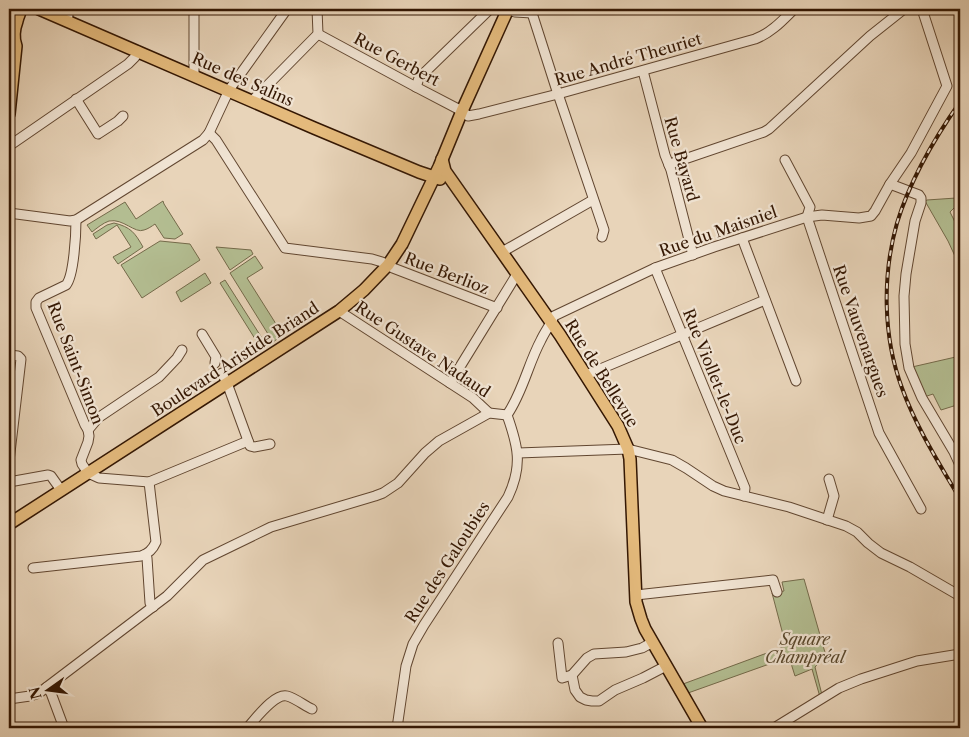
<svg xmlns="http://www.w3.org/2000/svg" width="969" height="737" viewBox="0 0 969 737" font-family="'Libre Caslon Text',serif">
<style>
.green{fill:#b3bd91;stroke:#746a4a}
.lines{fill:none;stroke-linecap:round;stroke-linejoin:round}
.minor-casing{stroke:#614630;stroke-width:11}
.major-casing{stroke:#341703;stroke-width:14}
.minor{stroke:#f0e3d2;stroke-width:9}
.major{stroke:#e4ba7c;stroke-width:11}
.rail-casing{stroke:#341703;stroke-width:4}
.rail{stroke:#f0e3d2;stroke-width:2;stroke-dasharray:5.5;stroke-linecap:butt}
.labels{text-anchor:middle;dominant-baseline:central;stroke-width:4.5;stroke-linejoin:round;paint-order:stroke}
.street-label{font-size:16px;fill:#341703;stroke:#f0e3d2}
.park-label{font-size:16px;font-style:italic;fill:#5a492e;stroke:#f0e3d2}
</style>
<rect width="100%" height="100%" fill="#e8d4b9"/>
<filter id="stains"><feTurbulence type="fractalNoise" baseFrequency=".004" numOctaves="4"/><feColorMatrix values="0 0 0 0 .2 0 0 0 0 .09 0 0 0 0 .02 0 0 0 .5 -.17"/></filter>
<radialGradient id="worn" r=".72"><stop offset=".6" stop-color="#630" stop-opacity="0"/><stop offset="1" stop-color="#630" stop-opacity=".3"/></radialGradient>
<g class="green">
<polygon points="956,198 958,204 950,212 960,232 960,267 948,241 925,201 927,200"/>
<path d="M163 201 164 204 183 234 175 239 164 238 155 224C152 226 148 229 144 230 135 234 123 218 109 221 103 223 97 228 92 232L87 225 125 202 136 219Z"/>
<path d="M114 223C131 227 135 233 143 247L118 264 113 257 131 247 117 225 96 239 93 234 107 225Z"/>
<polygon points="160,241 190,244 200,260 142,298 121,265"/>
<polygon points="216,247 251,250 253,254 230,270"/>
<polygon points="255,256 263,268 247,278 283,335 273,342 230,273"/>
<polygon points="205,273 211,283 181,302 176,292"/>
<polygon points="225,280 267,346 262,350 220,283"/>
<polygon points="960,356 960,404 941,410 933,394 924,397 912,367"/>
<polygon points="804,579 826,656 815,667 822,695 820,697 812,669 795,676 789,657 688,693 683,684 786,646 772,593 784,591 782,582"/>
</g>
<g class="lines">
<defs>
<g id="minor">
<polyline points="508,9 515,12 532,13"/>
<polyline points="532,13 556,88 604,230 602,237"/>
<polyline points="67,21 69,9"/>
<path d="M318 34 416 87 462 111 468 116 479 114 558 94 755 39C771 33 782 21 794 9"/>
<polyline points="643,71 665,155 671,170 693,255"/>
<polyline points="194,75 194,9"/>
<polyline points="416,87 419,78 490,9"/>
<polyline points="76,99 98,134 118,121 123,116"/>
<polyline points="252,101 318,34 317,9"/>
<polyline points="209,133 216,140 285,248 372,259 382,262 393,268 497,308"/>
<polyline points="9,146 128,64 135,57 138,51"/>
<polyline points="785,160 810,207 807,217 879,433 921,509"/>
<polyline points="669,165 673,163 764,132 769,129 870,36 904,9"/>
<polyline points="890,184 919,195 921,198 921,203 915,221 906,274 904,296 905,344 909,368 922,398 954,452 960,465"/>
<polyline points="9,213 70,221 76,220 203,140 209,133 229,90 287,9"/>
<path d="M76 220C76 233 74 276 66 285L39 298 36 302V308L85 425 88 430 89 436 88 442 81 460 82 464 88 473 99 478 149 482 248 441"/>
<polyline points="742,238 796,381"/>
<polyline points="502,252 593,200"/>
<polyline points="655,268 745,488 744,496"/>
<polyline points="339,311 473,398 489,413"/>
<polyline points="202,334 216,357 215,363"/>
<polyline points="9,355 18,356 21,359 9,461"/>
<polyline points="222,373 227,383 250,446 254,447 270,444"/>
<polyline points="586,375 765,300"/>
<polyline points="450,383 517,274"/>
<polyline points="88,430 98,418 159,377 177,358 182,350"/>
<polyline points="518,453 628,449 672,460 686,468 713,486 724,491 789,507 846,526 857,532 868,543 881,553 910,567 960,596"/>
<polyline points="9,482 48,475 51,476 61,490"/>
<polyline points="827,520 834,496 829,479"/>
<polyline points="144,555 147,558 150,603 153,607"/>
<path d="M33 568 141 556C148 554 153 549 156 542L149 482"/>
<polyline points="636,595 773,580 777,592"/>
<polyline points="653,642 642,648 626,652 594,654 587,658 572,675 575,690 580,697 586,700 592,701 599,701 615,690 643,678 666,666"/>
<polyline points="558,643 562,678 572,675"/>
<polyline points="47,687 51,693 64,728"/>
<path d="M9 699 30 696 39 693 167 596 203 560 271 527 375 496 383 493 398 483 425 453 439 441 489 413 507 415C523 392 528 364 541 340 545 331 551 324 554 316L655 268 714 247 807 217 822 215 859 218 871 216 875 211 890 184 911 153 947 86 922 9"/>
<path d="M247 728C255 720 274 693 287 696 295 698 305 706 312 709"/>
<path d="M397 728 406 666 413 644 424 625 508 497C523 465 518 446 507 415"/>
<polyline points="774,728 839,688 861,679 917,661 960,654"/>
</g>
<g id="major">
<polyline points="39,9 314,128 419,172 440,179"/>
<path d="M9 114 16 46C13 38 14 29 17 21 18 16 20 13 21 9"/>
<polyline points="442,159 445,171 560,335 590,382 618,426 628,449 630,459 636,602 641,619 645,629 702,728"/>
<polyline points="9,524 339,311 364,290 388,265 402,244 439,167 462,111 508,9"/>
</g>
</defs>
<use href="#minor" class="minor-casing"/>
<use href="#major" class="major-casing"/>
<use href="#minor" class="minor"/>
<use href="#major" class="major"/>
<defs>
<path id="rail" d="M960 102C934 139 910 180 897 223 882 276 883 337 902 388 916 427 939 463 960 499"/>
</defs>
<use href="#rail" class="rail-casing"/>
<use href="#rail" class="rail"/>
</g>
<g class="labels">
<g class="street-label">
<text transform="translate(397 59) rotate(28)">Rue Gerbert</text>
<text transform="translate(628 59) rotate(-16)">Rue André Theuriet</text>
<text transform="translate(243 79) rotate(24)">Rue des Salins</text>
<text transform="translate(682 159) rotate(74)">Rue Bayard</text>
<text transform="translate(718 231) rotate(-19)">Rue du Maisniel</text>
<text transform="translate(447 273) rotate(21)">Rue Berlioz</text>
<text transform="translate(861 331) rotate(71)">Rue Vauvenargues</text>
<text transform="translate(423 349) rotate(34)">Rue Gustave Nadaud</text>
<text transform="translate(235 359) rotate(-33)">Boulevard Aristide Briand</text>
<text transform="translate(76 363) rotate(69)">Rue Saint-Simon</text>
<text transform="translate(602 373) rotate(58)">Rue de Bellevue</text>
<text transform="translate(715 376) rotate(68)">Rue Viollet-le-Duc</text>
<text transform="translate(447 562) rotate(-57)">Rue des Galoubies</text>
</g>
<g class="park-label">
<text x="805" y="639">Square<tspan x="805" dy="18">Champréal</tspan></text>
</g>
</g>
<rect width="969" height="737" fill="none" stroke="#e8d4b9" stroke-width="30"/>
<rect x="10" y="10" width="949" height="717" fill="none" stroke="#341703" stroke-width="2.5"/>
<rect x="15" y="15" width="939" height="707" fill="none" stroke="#341703"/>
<g transform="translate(48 690) rotate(256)" stroke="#f0e3d2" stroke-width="4" paint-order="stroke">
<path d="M0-4L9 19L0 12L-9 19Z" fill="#341703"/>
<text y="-8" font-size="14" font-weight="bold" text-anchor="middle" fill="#341703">N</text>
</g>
<rect width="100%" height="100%" filter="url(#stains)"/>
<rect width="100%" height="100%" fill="url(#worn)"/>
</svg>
